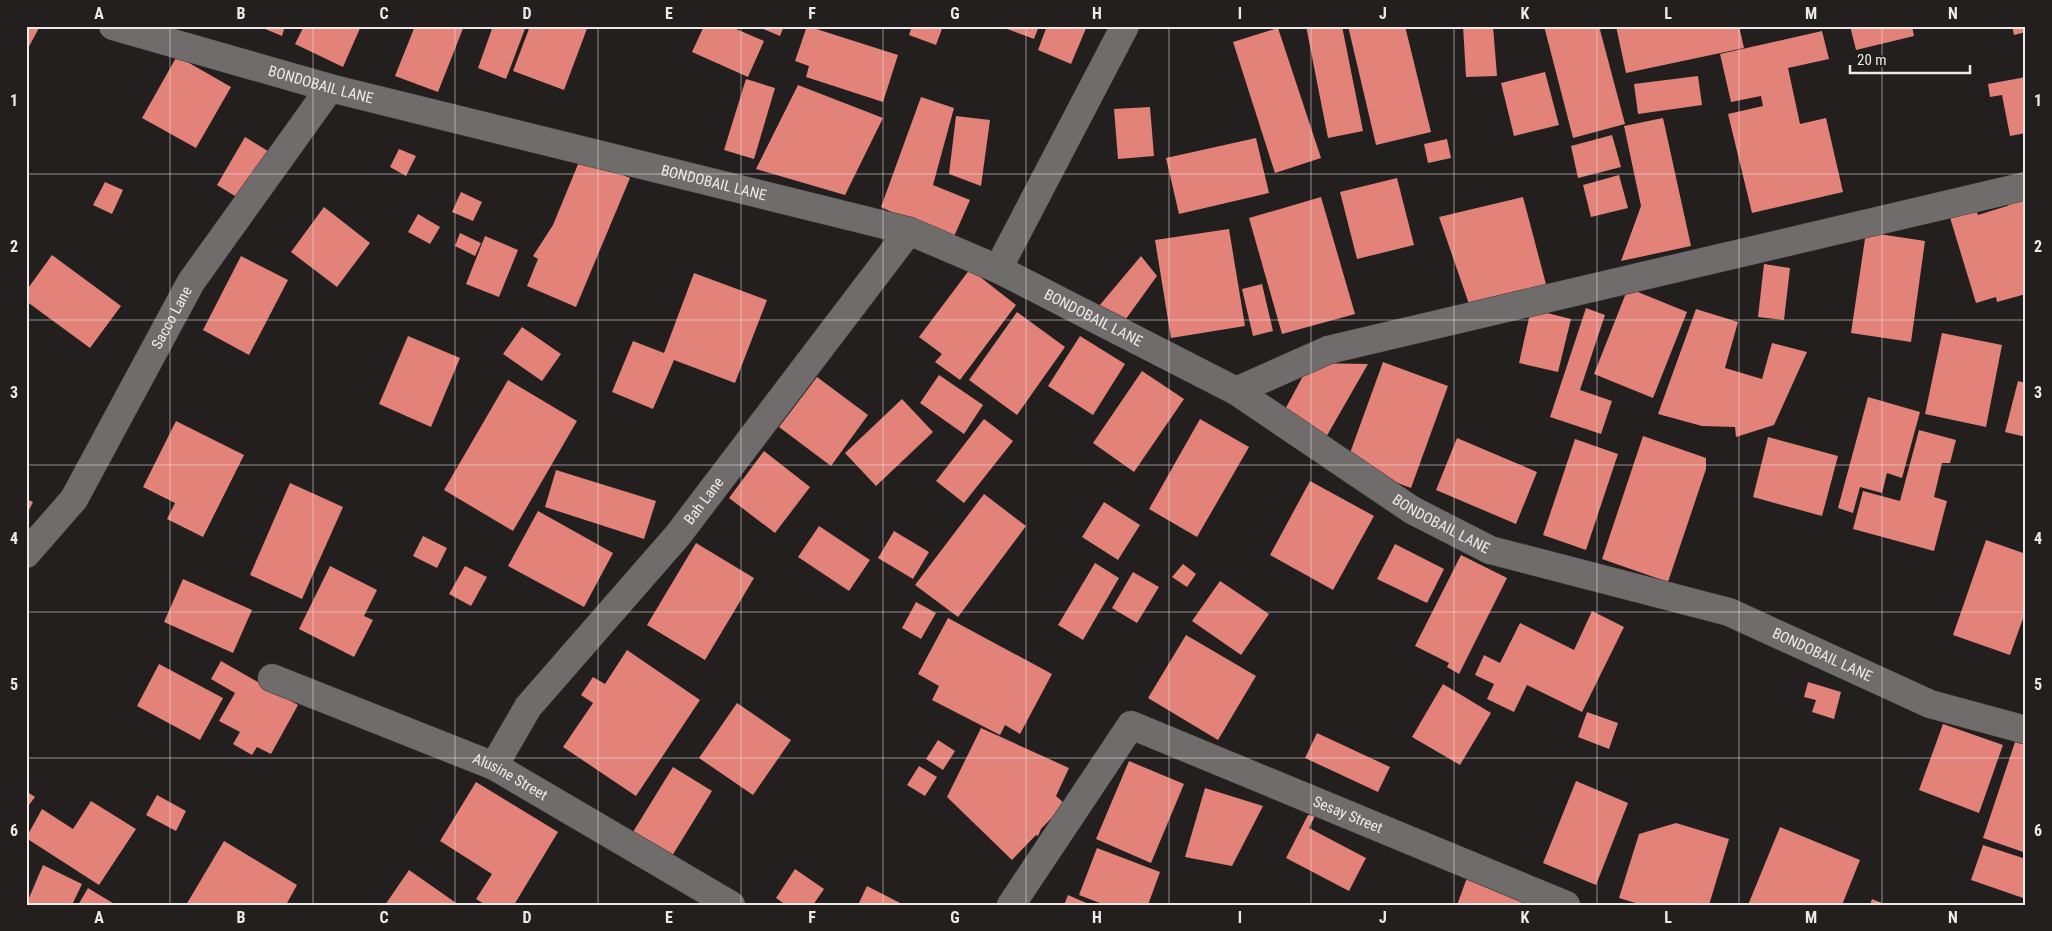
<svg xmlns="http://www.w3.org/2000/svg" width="2052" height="931" viewBox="0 0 2052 931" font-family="'Roboto Condensed',sans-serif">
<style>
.building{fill:#e28278}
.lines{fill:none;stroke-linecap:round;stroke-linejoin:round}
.street-casing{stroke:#3e3a3a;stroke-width:29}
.street{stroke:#716c6c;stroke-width:28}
.grid{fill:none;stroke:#edeaea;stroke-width:1;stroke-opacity:0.55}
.labels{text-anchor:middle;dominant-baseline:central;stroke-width:5;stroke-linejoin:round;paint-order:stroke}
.street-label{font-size:15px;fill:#edeaea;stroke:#231f1f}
.neatline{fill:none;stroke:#edeaea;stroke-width:2}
.grid-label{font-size:16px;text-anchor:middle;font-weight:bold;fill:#edeaea}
</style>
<rect width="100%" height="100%" fill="#231f1f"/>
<g class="building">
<polygon points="26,26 39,28 26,52"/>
<polygon points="258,26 285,26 282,36"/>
<polygon points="304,26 361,26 343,67 295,44"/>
<polygon points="415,26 464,26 438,92 395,76"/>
<polygon points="493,26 526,26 506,79 478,68"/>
<polygon points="530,26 588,26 564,90 513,71"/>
<polygon points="704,26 729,26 764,41 748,77 692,52"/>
<polygon points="756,26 784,26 780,36"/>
<polygon points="807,26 898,55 883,102 806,77 809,66 795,61"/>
<polygon points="912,26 943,26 936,45 909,35"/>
<polygon points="999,26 1039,26 1034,39"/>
<polygon points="1047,26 1087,26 1071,64 1038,50"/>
<polygon points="1306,26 1342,26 1363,131 1328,138"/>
<polygon points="1348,26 1405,26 1431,132 1376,145"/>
<polygon points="1463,26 1493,26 1497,76 1466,77"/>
<polygon points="1544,26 1599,26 1625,124 1573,138"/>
<polygon points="1616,26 1739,26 1744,48 1626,73"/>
<polygon points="1850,26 1912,26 1914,36 1856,50"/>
<polygon points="2012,26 2026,26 2026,32 2014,35"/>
<polygon points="1278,28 1321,158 1275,173 1233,42"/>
<polygon points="1822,31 1829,59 1788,68 1800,124 1826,118 1843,192 1752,213 1728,114 1763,106 1761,96 1731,102 1720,54"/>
<polygon points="177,56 231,87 196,148 142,118"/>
<polygon points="1545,72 1559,125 1514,136 1501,83"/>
<polygon points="1698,76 1702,105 1638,114 1634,84"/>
<polygon points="2026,77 2026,133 2010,136 2002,95 1990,97 1988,84"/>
<polygon points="746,79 775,88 754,159 724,150"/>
<polygon points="798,85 883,118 845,195 756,169"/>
<polygon points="921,97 954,108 933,185 970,200 952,241 881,207"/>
<polygon points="1150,107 1154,156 1118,159 1114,109"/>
<polygon points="956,116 990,120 981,186 949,174"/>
<polygon points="1663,118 1691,246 1621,261 1641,206 1624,126"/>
<polygon points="1612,135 1621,167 1578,178 1571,146"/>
<polygon points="245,137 276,156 248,204 217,185"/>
<polygon points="1256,138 1269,193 1179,214 1166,158"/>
<polygon points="1447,139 1451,158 1428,163 1424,144"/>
<polygon points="399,149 416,156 406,176 390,167"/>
<polygon points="581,157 630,178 576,307 527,286 538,259 533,256 553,225"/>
<polygon points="1619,175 1628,208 1591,217 1583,185"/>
<polygon points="1397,178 1414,245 1357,259 1340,192"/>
<polygon points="105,182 123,190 112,214 93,205"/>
<polygon points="461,192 482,202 473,221 452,212"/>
<polygon points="2026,195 2026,294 1997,302 1996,297 1976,303 1948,211 1974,204 1978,215 2007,206"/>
<polygon points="1321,197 1355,314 1282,334 1249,218"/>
<polygon points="1523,197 1548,292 1470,307 1439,217"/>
<polygon points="324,207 370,243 337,287 291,252"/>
<polygon points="418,214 440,227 430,244 408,232"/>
<polygon points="1229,229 1245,326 1171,338 1155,240"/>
<polygon points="1866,232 1925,241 1911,342 1851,333"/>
<polygon points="460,233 481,243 475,256 455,246"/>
<polygon points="485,236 518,250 499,297 466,284"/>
<polygon points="52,255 121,306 90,348 26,301 26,291"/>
<polygon points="241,256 288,280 249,355 203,330"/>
<polygon points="1141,256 1157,276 1123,323 1099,306"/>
<polygon points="1764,264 1790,268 1784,320 1758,317"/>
<polygon points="970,269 1016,305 960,380 935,362 942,354 919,337"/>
<polygon points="694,273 767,300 735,383 674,360 653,409 612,392 633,341 664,353"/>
<polygon points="1262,284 1273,331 1253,336 1242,289"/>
<polygon points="1628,288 1687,312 1653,398 1594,374"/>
<polygon points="1586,308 1605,315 1580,390 1612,401 1601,434 1550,417"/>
<polygon points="1531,309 1571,319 1558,372 1519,363"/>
<polygon points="1696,309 1738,322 1725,368 1762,379 1772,343 1807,352 1774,425 1736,437 1735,427 1702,426 1658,414"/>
<polygon points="1017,312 1065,347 1017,415 969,380"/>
<polygon points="522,327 561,354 542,381 503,354"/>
<polygon points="1942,333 2002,345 1986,427 1925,414"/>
<polygon points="408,336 460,358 431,427 379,404"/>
<polygon points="1080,336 1125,364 1093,415 1048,386"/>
<polygon points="1383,362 1448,386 1411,488 1346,464"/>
<polygon points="1310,363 1368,364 1325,439 1282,415"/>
<polygon points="1142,371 1184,399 1134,472 1093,443"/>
<polygon points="939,375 983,405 964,434 920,403"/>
<polygon points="817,377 868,415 831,466 779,427"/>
<polygon points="508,380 577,421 513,531 444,490"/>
<polygon points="2018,381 2026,383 2026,437 2005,432"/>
<polygon points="1868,397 1920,412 1902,478 1887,473 1882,493 1860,487 1853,513 1838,508"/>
<polygon points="902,399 933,432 876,486 845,453"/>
<polygon points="984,419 1013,441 964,503 936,481"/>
<polygon points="1200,419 1249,447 1197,537 1149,509"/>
<polygon points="176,421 244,455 203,537 167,519 175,503 143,487"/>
<polygon points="1919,430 1956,440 1950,463 1942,463 1934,497 1947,501 1934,551 1853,529 1863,491 1900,501"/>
<polygon points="1643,436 1706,458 1706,469 1668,582 1602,559"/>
<polygon points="1768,437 1838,456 1822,516 1753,497"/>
<polygon points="1457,438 1537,472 1516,524 1436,490"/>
<polygon points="1575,439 1618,454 1586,550 1543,535"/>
<polygon points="764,451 810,487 775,533 729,498"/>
<polygon points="556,470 656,501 644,539 545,507"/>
<polygon points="1310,481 1374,516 1333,590 1270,555"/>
<polygon points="290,483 343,507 302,599 250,575"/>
<polygon points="984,494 1026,526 958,617 915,585"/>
<polygon points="26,499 33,502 26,516"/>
<polygon points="1104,502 1140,525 1118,560 1082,537"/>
<polygon points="538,511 613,553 584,607 508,566"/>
<polygon points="819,526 870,560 849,591 798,557"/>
<polygon points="894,531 929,552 913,579 878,558"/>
<polygon points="423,536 447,548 437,568 413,556"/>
<polygon points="1986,540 2026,554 2026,610 2010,655 1953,635"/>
<polygon points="696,543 754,578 705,660 647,625"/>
<polygon points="1395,544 1444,569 1427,603 1377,579"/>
<polygon points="1461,555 1507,578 1459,674 1447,667 1449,663 1415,646"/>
<polygon points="1095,563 1119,578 1083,640 1058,625"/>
<polygon points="1183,564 1196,574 1187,587 1172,577"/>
<polygon points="330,566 377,590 364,616 373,620 354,657 299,629"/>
<polygon points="465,566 487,577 471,606 449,594"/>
<polygon points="1133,572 1159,587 1137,623 1112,608"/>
<polygon points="183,579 252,610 233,653 164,622"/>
<polygon points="1220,581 1269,614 1241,655 1192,621"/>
<polygon points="916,602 936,613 921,639 902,628"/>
<polygon points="1592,611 1624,627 1582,712 1527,685 1514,712 1487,699 1494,684 1475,675 1484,655 1500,663 1520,623 1574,650"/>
<polygon points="948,618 1052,674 1020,734 1005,725 1000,735 932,700 939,686 918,674"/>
<polygon points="1186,635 1256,676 1218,740 1148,698"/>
<polygon points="627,650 700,700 636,796 563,747 593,703 581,695 593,677 605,684"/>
<polygon points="221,661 298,705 271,754 257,747 252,755 233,744 240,732 219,721 235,693 211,679"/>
<polygon points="159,664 223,698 200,740 137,706"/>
<polygon points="1808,682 1841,692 1834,719 1812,712 1816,700 1804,697"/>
<polygon points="1443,684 1491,713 1460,765 1412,737"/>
<polygon points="737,703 791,740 753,795 699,758"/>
<polygon points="1587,712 1618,723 1609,749 1578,737"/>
<polygon points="1943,724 2003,745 1979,813 1919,790"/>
<polygon points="981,728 1069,768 1056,796 1065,804 1041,829 1038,836 1036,835 1012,860 947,797"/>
<polygon points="1317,733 1390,767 1378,792 1305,758"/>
<polygon points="938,740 955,751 943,770 926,759"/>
<polygon points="2015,742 2026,745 2026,853 1983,838"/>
<polygon points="1129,761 1184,784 1151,863 1096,839"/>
<polygon points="919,766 937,777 925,796 907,785"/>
<polygon points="673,767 712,791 672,856 633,832"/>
<polygon points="1576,781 1628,803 1596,885 1543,863"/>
<polygon points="476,782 558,832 514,905 486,905 476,899 492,874 440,841"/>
<polygon points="1205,788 1263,806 1232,866 1185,857"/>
<polygon points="26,791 35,797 26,809"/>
<polygon points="157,795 186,811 176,831 146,815"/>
<polygon points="91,801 136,829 99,885 26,838 42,809 73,829"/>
<polygon points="1308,815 1315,816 1309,828 1366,858 1349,891 1286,858"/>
<polygon points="1676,823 1729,839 1709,905 1642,905 1619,898 1639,834"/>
<polygon points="1780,827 1860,860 1842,905 1748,905"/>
<polygon points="224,841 297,885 286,905 186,905"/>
<polygon points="1983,845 2026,859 2026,899 1971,880"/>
<polygon points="1097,848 1160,872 1148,905 1105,905 1079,895"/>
<polygon points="43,865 82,884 72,905 26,905"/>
<polygon points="795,869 824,889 813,905 786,905 776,898"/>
<polygon points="409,870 459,905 385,905"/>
<polygon points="1468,875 1542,905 1457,905"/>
<polygon points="867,886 904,905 858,905"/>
<polygon points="88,888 116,905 78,905"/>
<polygon points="1068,895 1091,905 1064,905"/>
<polygon points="1872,899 1887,905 1870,905"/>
</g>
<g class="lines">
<defs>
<g id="street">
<path id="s1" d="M113 26 330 88 909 231 998 269 1236 391 1412 510 1490 550 1729 612 1930 704 2026 730"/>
<polyline points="998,269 1125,26"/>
<polyline points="1236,391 1328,350 2026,186"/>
<path id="s2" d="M26 554 74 499 191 282 330 88"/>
<path id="s3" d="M272 678 494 766 731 905"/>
<path id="s4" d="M494 766 528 707 678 535 909 231"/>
<path id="s5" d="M1011 905 1131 725 1566 905"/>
</g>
</defs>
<use href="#street" class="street-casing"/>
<use href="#street" class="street"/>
</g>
<path class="grid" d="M170 26V905M313 26V905M455 26V905M598 26V905M741 26V905M883 26V905M1026 26V905M1169 26V905M1311 26V905M1454 26V905M1597 26V905M1739 26V905M1882 26V905M26 174H2026M26 320H2026M26 465H2026M26 612H2026M26 758H2026"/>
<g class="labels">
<g class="street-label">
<text stroke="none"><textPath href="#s1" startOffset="216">BONDOBAIL LANE</textPath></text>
<text stroke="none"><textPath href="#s1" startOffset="621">BONDOBAIL LANE</textPath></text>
<text stroke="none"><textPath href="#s2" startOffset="279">Sacco Lane</textPath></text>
<text stroke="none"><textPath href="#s1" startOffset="1026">BONDOBAIL LANE</textPath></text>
<text stroke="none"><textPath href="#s4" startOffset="339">Bah Lane</textPath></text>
<text stroke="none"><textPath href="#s1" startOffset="1431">BONDOBAIL LANE</textPath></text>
<text stroke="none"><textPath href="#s1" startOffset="1836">BONDOBAIL LANE</textPath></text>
<text stroke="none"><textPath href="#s3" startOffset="258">Alusine Street</textPath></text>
<text stroke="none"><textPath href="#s5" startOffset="451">Sesay Street</textPath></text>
</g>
</g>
<rect width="2052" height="931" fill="none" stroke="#231f1f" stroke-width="55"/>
<path d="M1850 65v8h120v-8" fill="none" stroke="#edeaea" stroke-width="2.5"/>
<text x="1857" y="65" font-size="15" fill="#edeaea" stroke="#231f1f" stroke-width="4" paint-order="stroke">20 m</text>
<rect x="28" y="28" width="1996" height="876" class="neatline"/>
<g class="grid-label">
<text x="99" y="19">A</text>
<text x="241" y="19">B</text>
<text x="384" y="19">C</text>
<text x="527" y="19">D</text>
<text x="669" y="19">E</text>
<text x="812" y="19">F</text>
<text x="955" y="19">G</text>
<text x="1097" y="19">H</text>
<text x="1240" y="19">I</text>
<text x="1383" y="19">J</text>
<text x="1525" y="19">K</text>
<text x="1668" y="19">L</text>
<text x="1811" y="19">M</text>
<text x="1953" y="19">N</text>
<text x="14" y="106">1</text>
<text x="2038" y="106">1</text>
<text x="14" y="252">2</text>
<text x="2038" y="252">2</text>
<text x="14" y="398">3</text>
<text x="2038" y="398">3</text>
<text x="14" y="544">4</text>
<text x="2038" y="544">4</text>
<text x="14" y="690">5</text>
<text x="2038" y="690">5</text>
<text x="14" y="836">6</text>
<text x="2038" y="836">6</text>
<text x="99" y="923">A</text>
<text x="241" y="923">B</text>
<text x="384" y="923">C</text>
<text x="527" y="923">D</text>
<text x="669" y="923">E</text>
<text x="812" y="923">F</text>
<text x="955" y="923">G</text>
<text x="1097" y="923">H</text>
<text x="1240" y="923">I</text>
<text x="1383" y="923">J</text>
<text x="1525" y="923">K</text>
<text x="1668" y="923">L</text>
<text x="1811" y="923">M</text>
<text x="1953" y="923">N</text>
</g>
</svg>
